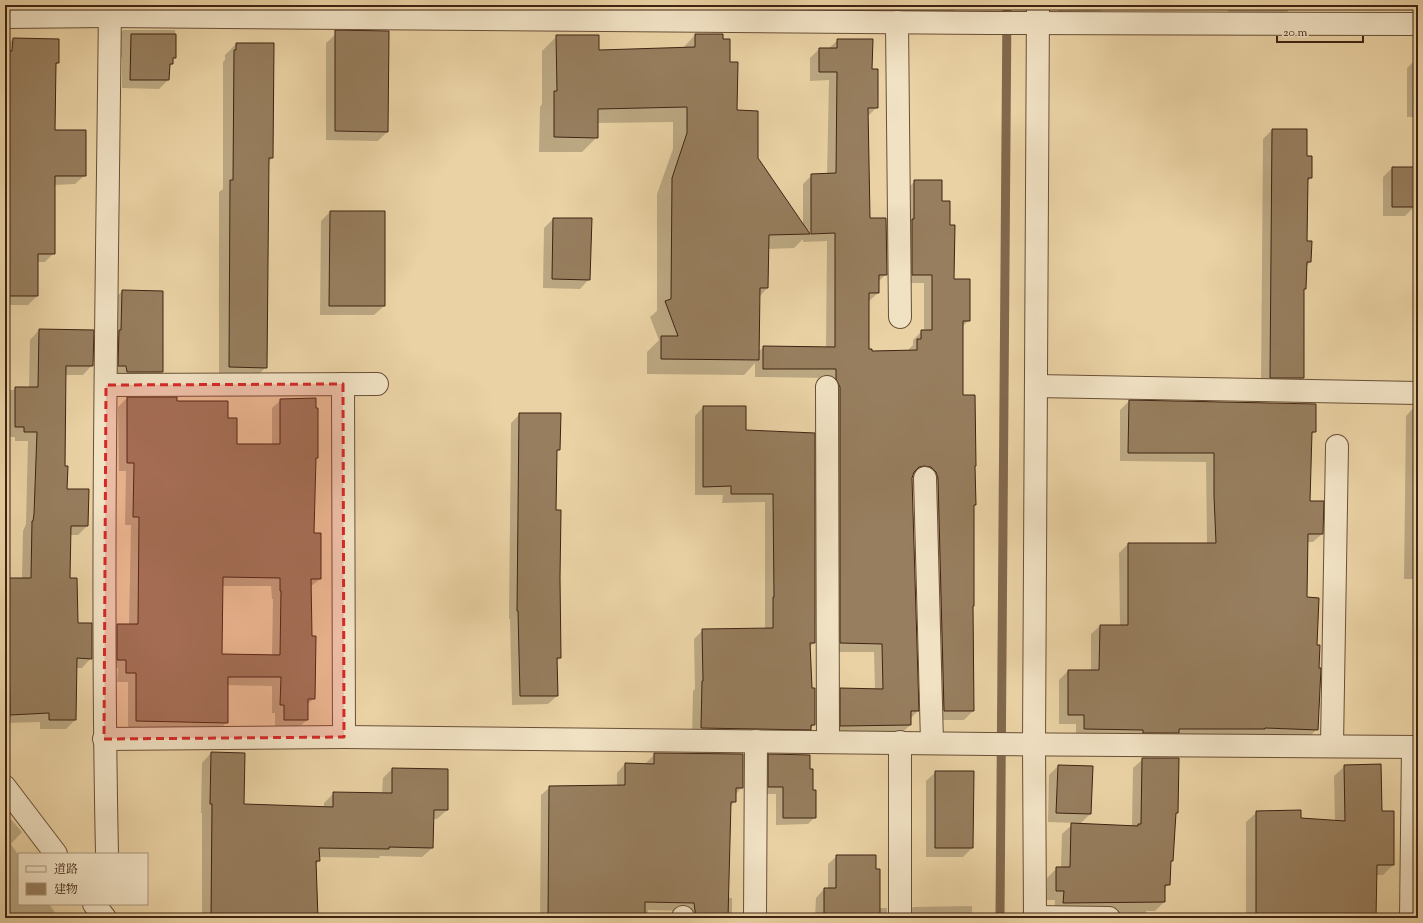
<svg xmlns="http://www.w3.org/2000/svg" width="1423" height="923" viewBox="0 0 1423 923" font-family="'Sorts Mill Goudy','Noto Serif JP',serif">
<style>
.shadow{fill:#0003;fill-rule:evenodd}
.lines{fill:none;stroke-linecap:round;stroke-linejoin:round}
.stream{stroke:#82694d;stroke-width:9}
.building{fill:#977e5e;stroke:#3e2413;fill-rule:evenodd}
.minor-casing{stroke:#695037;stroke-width:24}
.tertiary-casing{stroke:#695037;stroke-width:24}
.minor{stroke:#f1e2c4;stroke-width:22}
.tertiary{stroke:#f1e2c4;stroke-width:22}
.marked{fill:#d62828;fill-opacity:0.2;stroke:#d62828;stroke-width:3;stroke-dasharray:8 5;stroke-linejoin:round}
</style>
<rect width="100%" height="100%" fill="#ead2a4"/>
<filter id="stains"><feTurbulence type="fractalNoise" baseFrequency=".005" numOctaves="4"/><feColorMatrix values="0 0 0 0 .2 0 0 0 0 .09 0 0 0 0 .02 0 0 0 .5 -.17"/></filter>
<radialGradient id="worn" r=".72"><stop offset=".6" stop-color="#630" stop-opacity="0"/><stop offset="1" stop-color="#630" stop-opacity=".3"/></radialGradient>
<g class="shadow">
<polygon points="54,5 95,5 88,11 53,11"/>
<polygon points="110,5 225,5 220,10"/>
<polygon points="507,5 540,5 534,12 507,12"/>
<polygon points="874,5 960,5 949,16 874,17"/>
<polygon points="1058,5 1106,5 1101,11 1058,12"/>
<polygon points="1158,5 1294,5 1286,13 1228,13 1229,7"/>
<polygon points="123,30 175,30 175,57 172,60 172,64 169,67 168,80 159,89 122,88 122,57 113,56 114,39"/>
<polygon points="336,34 387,132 378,141 326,140 326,43"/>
<path d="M695 35 729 63 736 111 757 158 803 225V184L812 175H827L829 80 810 81V58L819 49 829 48 838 40 871 70 877 107 868 116 869 219 886 274 878 282V293L868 302V350L871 352 909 351V349L913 345V340L922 331H924V283H904L906 190 915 181 941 202 949 226 953 280 969 320 962 327V396L974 466 975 505 973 507 972 607 973 711 964 720H935L922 476 915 474 912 475V478L918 711 910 719V725L901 734H832V698L841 689 875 690 874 652H832L828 378 755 377V363L744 375 647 374V352L659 340 650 317 657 311V194L673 149V122L597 123V137L582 152H539L540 107 542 104V51L557 36 598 52 682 49ZM803 239V242L827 241 826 348 764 347 758 352 759 297 767 288 768 249 794 248Z"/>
<polygon points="13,39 59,40 58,63 55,66 54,131 85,175 75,184 54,185 54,253 45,262 37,262 37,296 28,305 5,305 5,47"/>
<polygon points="236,44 272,158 268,162 266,367 255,378 219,378 219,192 223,189 223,62 225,60 225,55"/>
<polygon points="1416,59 1418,59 1418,141 1413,141 1413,117 1407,117 1407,68"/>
<polygon points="1272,130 1306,157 1311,178 1307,182 1306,242 1310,262 1306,267 1305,288 1303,290 1303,378 1294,387 1261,387 1263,139"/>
<polygon points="1392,168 1414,207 1405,216 1383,216 1383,177"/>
<polygon points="330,212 384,212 384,306 374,315 320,315 321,221"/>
<polygon points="553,219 589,279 580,289 543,288 544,228"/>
<polygon points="122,291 162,372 153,381 109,375 113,301"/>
<polygon points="39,330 92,365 83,375 65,375 64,467 66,490 87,526 78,535 70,535 69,579 77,624 91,658 82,668 76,668 75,720 66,729 40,729 40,722 5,723 5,578 22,578 23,531 26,524 28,441 15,441 15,437 5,437 5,390 13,390 16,388 29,388 30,340"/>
<path d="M127 398 176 402 227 419 236 445H272V408L281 400 317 458 315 461 313 534 320 579 310 587 314 698 307 705V720L298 728H275V713H272V686L227 685V722L218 731 128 729V682H117L118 668H109V633L117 625H129L131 525H125L126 471H119L118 407ZM222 586H271L272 599H273L272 656 221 655Z"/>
<polygon points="1129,401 1315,432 1311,435 1309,502 1322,534 1313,542 1307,542 1306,598 1316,646 1317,729 1308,738 1076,738 1076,724 1059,724 1059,680 1068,671 1091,671 1091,634 1100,626 1120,626 1119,553 1128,544 1207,544 1206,462 1120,461 1120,410"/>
<polygon points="1415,406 1418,406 1418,579 1404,579 1406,416"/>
<polygon points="703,407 745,431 814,434 814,643 809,648 811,689 814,689 814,725 806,734 692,737 693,691 695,689 694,639 703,630 765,629 765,502 722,503 723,495 695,495 695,416"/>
<polygon points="520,414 559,449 556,452 555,511 559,578 560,658 556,662 557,696 548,704 512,705 510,619 509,619 511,423"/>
<polygon points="211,753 243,805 324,808 324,803 334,793 382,794 383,778 392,769 447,810 437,819 433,819 432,848 422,857 380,856 379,858 319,857 319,861 315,865 316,915 326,916 326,918 202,918 202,813 201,813 202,763"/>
<polygon points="655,754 742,787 735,795 735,801 730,807 728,898 732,898 732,918 687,918 686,911 648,910 648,918 540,918 541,795 550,787 617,786 617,773 625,764 646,765 646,763"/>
<polygon points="769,755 809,770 815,817 808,824 776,825 776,794 761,794 762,762"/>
<polygon points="1143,759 1177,812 1175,815 1172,860 1170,863 1169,884 1164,889 1164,902 1155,911 1146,911 1146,918 1108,918 1054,914 1055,900 1047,900 1047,878 1057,868 1061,868 1062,834 1074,823 1048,822 1049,775 1058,766 1090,814 1079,825 1132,826 1133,768"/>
<polygon points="1345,766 1381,812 1393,865 1383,875 1376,875 1376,918 1246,918 1246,822 1257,812 1300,819 1335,821 1334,776"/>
<polygon points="936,772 973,772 972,848 963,857 926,857 926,781"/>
<polygon points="8,816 22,832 11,844 19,856 19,904 49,904 59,918 5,918 5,819"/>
<polygon points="837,856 875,870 879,908 887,908 887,918 815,918 816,898 824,889 828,889 828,864"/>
<polygon points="972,906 972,918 904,918 904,916 913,907"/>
<polygon points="420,914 442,914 442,918 417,918"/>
</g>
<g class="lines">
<polyline class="stream" points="1000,918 1007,5"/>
</g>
<g class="building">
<polygon points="335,30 389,31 388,132 335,131"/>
<polygon points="131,34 176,34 176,58 173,58 173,64 170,64 169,80 130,80"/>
<polygon points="695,34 723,34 723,39 730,39 730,62 738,62 737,110 758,111 758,158 810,234 769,235 768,288 760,288 759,360 661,359 661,336 678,336 665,301 671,299 672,178 687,133 687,107 598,109 598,138 554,137 554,91 557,91 556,35 599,35 599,50 695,47"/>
<polygon points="13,38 59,39 59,63 56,63 55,130 86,130 86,176 55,176 55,254 38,254 38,296 9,296 8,171 5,171 5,122 7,80 8,80 8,51 12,51"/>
<polygon points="837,39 873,39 872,69 878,69 878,108 868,108 870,218 886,218 887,275 879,275 879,293 869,293 869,349 872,349 872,351 917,350 917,339 921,339 921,330 932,330 932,275 912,275 912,219 914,219 914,180 942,180 942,201 950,201 950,225 955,225 954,279 970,279 970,321 963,321 963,395 975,395 976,466 975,466 976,505 974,505 974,606 973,606 974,711 944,711 938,478 936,472 931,467 924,466 919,467 914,472 912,478 919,711 911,711 911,725 840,726 840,688 883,689 882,644 840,643 840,387 836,379 836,369 763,369 763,346 835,347 835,233 811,234 811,174 836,173 837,72 819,72 819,48 837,48"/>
<polygon points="236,43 274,43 273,158 269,158 267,368 229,367 230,180 233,180 234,50 236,50"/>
<polygon points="1272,129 1307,129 1307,156 1312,156 1312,178 1308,178 1307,241 1312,241 1311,262 1307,262 1306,289 1304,289 1304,378 1270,378"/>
<polygon points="1392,167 1416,167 1415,207 1392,207"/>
<polygon points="330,211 385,211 385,306 329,306"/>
<polygon points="553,218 592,218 590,280 552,279"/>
<polygon points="122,290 163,291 163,372 127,372 126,366 118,366 119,330 121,330"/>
<polygon points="39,329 94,330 93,366 66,366 65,466 68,466 67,489 89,489 88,526 71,526 70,578 77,578 78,623 92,623 92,659 77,658 76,720 49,720 49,713 10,715 8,578 31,578 32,521 33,521 34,514 37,432 24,432 24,427 15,427 15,387 38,387"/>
<path d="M127 397H177V401H228V418H237V444H280V399L316 398V408H318V458H316L314 533H321V579H311L312 636H316L315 699H308V720H284V705H280L281 677H228V723L136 721V673H126V660H117V624H138L139 517H133L134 463H127ZM223 577 280 578V591H281L280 655 222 654Z"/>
<polygon points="1129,400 1316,404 1316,432 1312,432 1310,501 1324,501 1323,534 1308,534 1307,597 1319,598 1317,645 1320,645 1319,668 1321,668 1318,730 1265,728 1265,729 1179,729 1179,733 1143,733 1143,730 1084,729 1084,715 1068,715 1068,670 1099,670 1100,625 1128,625 1128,543 1216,543 1214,496 1214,453 1128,453"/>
<polygon points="703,406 746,406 746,430 815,433 815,643 810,643 812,688 815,688 815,725 811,725 811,730 701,728 702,681 703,681 702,629 773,628 773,597 774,597 773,494 731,494 731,486 703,487"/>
<polygon points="519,413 561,413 560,450 557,450 556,510 561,510 560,578 561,658 557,658 558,696 520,696 518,611 517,611"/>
<polygon points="211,752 245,753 244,804 333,807 333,792 392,793 392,768 448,769 448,810 434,810 433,848 389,847 389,849 319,848 320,861 316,861 318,918 211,918 212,804 210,804"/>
<polygon points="654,753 743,754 743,788 736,788 736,802 731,802 728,918 696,918 694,903 645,902 645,918 548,918 549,786 625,785 625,763 654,764"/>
<polygon points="768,754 810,755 810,769 813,769 813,790 816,790 816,818 783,818 783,787 768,787"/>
<polygon points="1142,758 1179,758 1178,813 1176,813 1173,861 1171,861 1170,885 1165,885 1165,902 1063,903 1064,891 1056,891 1056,867 1070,867 1071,823 1138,826 1138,824 1141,824"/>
<polygon points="1381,764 1382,811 1394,811 1394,865 1377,865 1376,918 1256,917 1256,811 1301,810 1301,818 1345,821 1344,765"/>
<polygon points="1058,765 1093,766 1091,814 1056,813"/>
<polygon points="935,771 974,771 973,848 935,848"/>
<polygon points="836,855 876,855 876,869 880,869 880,918 824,918 824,888 836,888"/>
</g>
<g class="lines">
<defs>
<g id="minor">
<polyline points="5,17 109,16 988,23 1418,24"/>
<polyline points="897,22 900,317"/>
<polyline points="343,384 344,737"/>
<polyline points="106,385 377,384"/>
<polyline points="1036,386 1418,393"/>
<polyline points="827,387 828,741"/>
<polyline points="925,478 932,742"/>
<polyline points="104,739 344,737 989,744 1418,747"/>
<polyline points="1332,745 1337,446"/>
<polyline points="5,787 56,854"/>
<path d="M107 854C101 571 107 288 110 5"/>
<polyline points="94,904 105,918"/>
<polyline points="1035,917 1109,918"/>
<polyline points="683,918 683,917"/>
<polyline points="755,918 756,741"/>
<polyline points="900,918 900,742"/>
<polyline points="1411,918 1413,747"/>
</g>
<polyline id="tertiary" points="1035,918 1034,744 1038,5"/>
</defs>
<use href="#minor" class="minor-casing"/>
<use href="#tertiary" class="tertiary-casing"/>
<use href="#minor" class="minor"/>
<use href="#tertiary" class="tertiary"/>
</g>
<path class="marked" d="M343 384 344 737 104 739 106 385Z"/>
<rect width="1423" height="923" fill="none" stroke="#ead2a4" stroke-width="20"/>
<rect x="6" y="6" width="1411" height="911" fill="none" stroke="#3e2413" stroke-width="2"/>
<rect x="10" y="10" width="1403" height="903" fill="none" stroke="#3e2413"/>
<rect x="18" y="853" width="130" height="52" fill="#f1e2c4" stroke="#a9967d"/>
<rect x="26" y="866" width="20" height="6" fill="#f1e2c4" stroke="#a9967d"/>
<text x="54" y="873" font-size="12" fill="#3e2413">道路</text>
<rect x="26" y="883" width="20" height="12" fill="#977e5e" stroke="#a9967d"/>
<text x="54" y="893" font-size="12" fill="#3e2413">建物</text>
<path d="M1277 36v6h86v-6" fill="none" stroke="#3e2413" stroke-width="2"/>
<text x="1283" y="36" font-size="12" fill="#3e2413" stroke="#f1e2c4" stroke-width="3" paint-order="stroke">20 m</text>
<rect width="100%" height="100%" filter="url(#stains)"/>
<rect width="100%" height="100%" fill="url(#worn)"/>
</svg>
